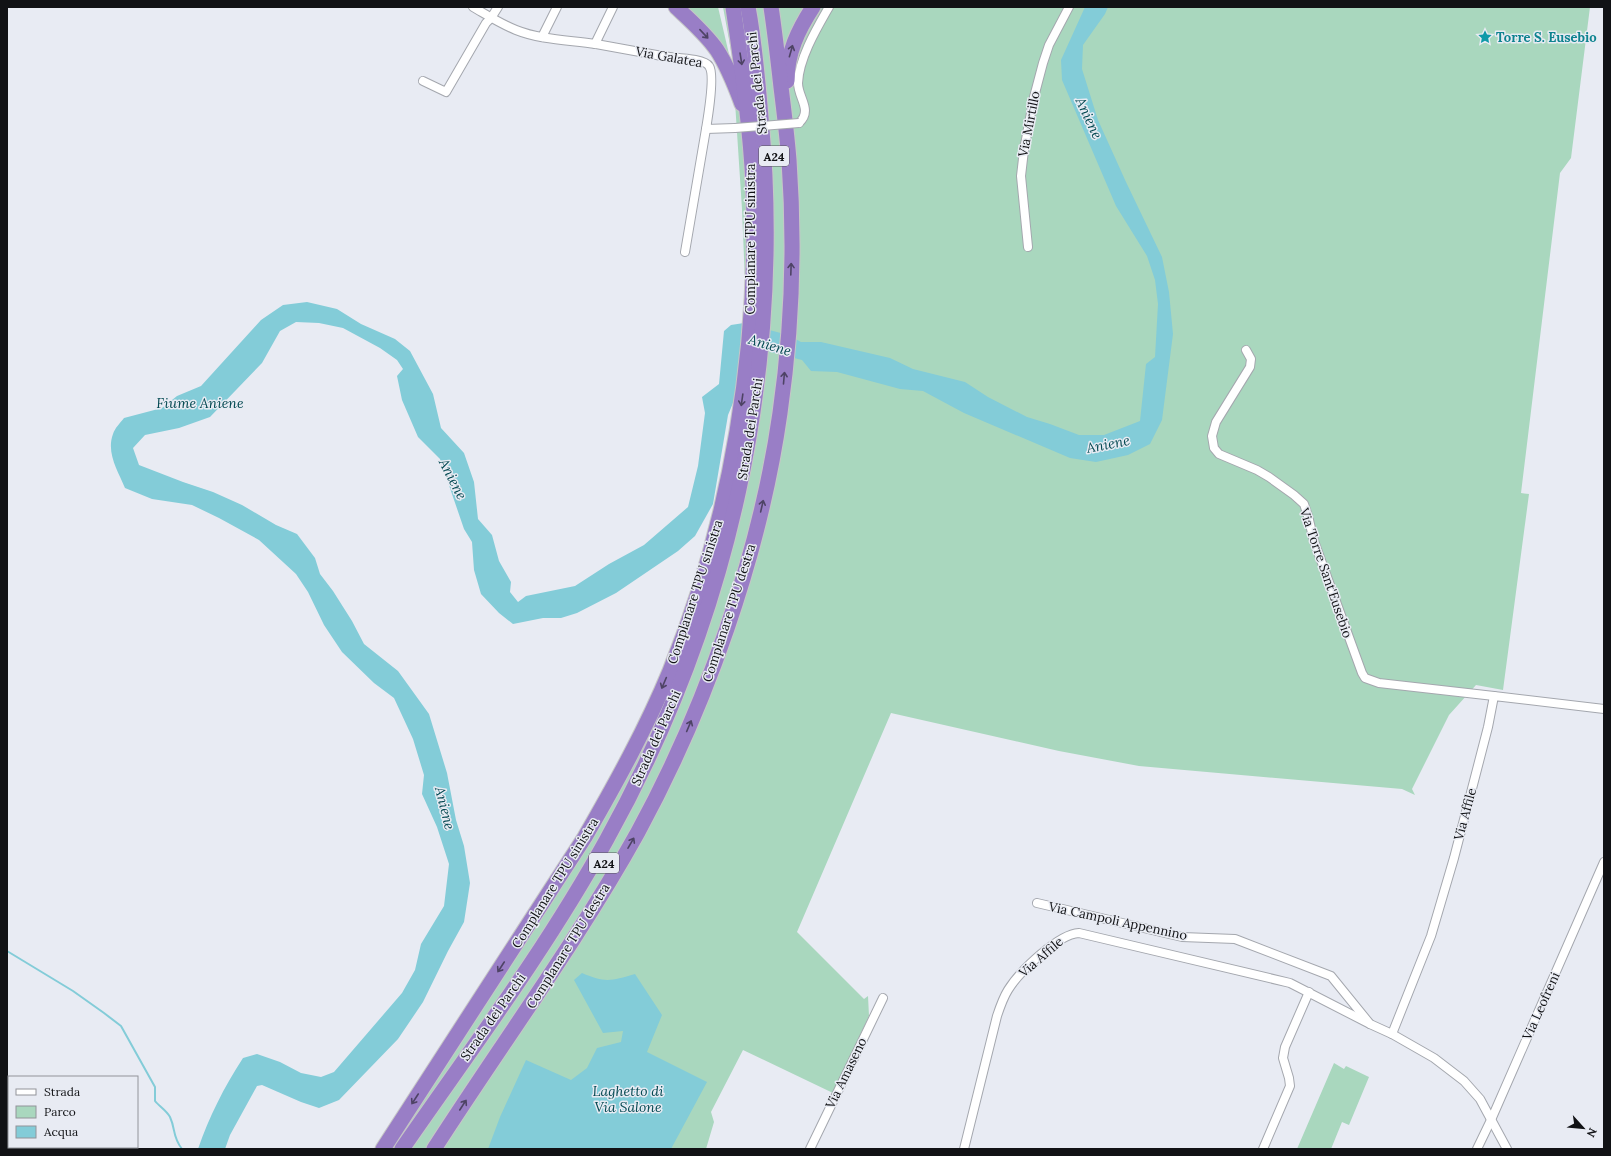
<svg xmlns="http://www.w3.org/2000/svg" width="1611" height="1156" viewBox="0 0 1611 1156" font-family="Lora,serif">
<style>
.green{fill:#a9d7be}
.water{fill:#83ccd8}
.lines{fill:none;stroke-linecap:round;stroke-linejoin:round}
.stream{stroke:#83ccd8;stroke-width:2}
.minor-casing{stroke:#a4a7ae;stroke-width:10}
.motorway-casing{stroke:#c6c6c7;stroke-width:17}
.minor{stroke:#fff;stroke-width:8}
.motorway{stroke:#997ec6;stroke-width:15}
.minor-bridge-casing{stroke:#a4a7ae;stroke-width:10;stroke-linecap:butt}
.minor-bridge{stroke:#fff;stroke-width:8}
.oneway{stroke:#4e4365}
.labels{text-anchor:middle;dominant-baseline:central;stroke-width:3;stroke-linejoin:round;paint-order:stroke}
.shield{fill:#e8ebf3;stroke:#525358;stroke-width:1}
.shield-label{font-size:12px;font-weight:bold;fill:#111215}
.culture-label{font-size:13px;font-weight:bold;fill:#0d838f;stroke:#e8ebf3;text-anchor:start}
.street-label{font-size:13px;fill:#111215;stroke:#e8ebf3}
.water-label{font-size:14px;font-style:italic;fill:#044952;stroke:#e8ebf3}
</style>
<rect width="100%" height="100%" fill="#e8ebf3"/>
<g class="green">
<polygon points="686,7 718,7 732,67"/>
<polygon points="723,7 1590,7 1571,158 1560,173 1521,493 1529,494 1503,690 1476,685 1449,715 1412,789 1415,795 1402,789 1139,766 1059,751 891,713 797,932 864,999 868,996 869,1016 833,1093 743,1050 711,1112 714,1122 706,1149 378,1149 594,811 648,710 700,568 715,506 743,360 746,306 742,209 732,56"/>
<polygon points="1334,1063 1344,1069 1346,1066 1369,1077 1349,1125 1342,1122 1331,1149 1297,1149"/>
</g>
<g class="water">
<path d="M1085 7H1108L1105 14 1083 45 1082 69 1098 120 1126 182 1162 257 1169 292 1173 334 1162 420 1150 444 1128 455 1096 462 1070 458 964 413 923 391 900 389 837 372 811 371 802 360 748 346 738 391 728 415 713 504 695 536 678 551 616 593 577 613 561 618H543L513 624 499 613 481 594 474 570 472 542 464 529 440 459 418 437 402 400 397 376 403 369 397 360 380 348 343 328 319 323 296 322 280 331 262 363 210 417 179 428 145 435 133 448 139 465 183 482 213 492 242 505 276 525 297 534 315 558 320 574 333 591 352 621 364 644 398 671 429 714 447 773 456 820 464 846 470 883 464 922 448 951 423 1002 398 1039 339 1100 319 1108 301 1102 262 1085 257 1086 230 1135 225 1149H198C209 1117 224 1087 243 1058L257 1054 280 1062 301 1073 321 1077 334 1072 402 993 415 970 421 944 444 906 449 864 437 827 422 794 424 775 413 739 394 698 374 683 342 652 324 625 308 592 296 574 259 540 219 518 192 505 152 499 125 488C118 471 106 453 113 434 115 428 120 423 124 418L162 408 177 396 201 386 261 320 283 305 307 302 337 309 361 324 395 339 410 351 433 394 441 428 464 453 474 482 478 519 492 535 499 561 511 582 510 592 518 602 526 596 575 586 609 564 644 545 688 507 698 466 705 413 702 397 719 384 724 331 731 325 744 323 788 335 801 342H821L890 358 913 369 965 382 988 397 1027 417 1050 424 1079 435H1104L1140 421 1146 364 1155 357 1158 304 1155 280 1147 256 1116 206 1062 80 1061 60Z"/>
<path d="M582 973C605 983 611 981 635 974L662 1015 647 1052 707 1082 671 1149H488L500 1117 526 1060 571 1080 587 1068 597 1048 621 1042 623 1031 603 1033 574 980Z"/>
</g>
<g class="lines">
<path class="stream" d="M7 951 73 991 104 1013 121 1026 155 1087V1101C159 1106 167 1111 170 1117 176 1130 172 1136 182 1149"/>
<defs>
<g id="minor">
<path d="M473 7C487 15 501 24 516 30 541 40 569 40 596 44 618 48 640 52 662 56 673 58 704 58 709 66 715 74 708 117 706 129L735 128"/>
<polyline points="542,37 557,7"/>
<polyline points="595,44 613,7"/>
<polyline points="423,81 446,92 486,23 491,18 498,7"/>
<path d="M799 123C813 110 798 98 798 83 799 58 817 28 829 7"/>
<polyline points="1028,247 1021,176 1024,150 1034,97 1043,63 1049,45 1069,7"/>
<polyline points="685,252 706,129"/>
<polyline points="1246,350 1251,359 1250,367 1216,422 1212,436 1214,448 1219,454 1257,470 1269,477 1294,495 1304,504 1308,516 1314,541 1362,673 1365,678 1379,683 1494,696"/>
<polyline points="1037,903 1182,937 1235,939 1331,976 1370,1024 1392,1034 1434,1058 1464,1081 1480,1099 1507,1149"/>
<polyline points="1392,1034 1431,936 1454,858 1488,727 1494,696 1604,709"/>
<polyline points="810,1149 883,998"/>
<path d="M964 1149 997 1016C1000 1007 1003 998 1008 990 1019 972 1058 934 1079 933L1290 983 1370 1024"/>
<polyline points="1263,1149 1290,1086 1289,1078 1283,1058 1285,1047 1309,992"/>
<polyline points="1477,1149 1491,1120 1604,862"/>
</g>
<g id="motorway">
<path d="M676 7C690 20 706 34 717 50 728 67 735 85 742 104"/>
<path d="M787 81C787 53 798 30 813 7"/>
<path d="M383 1149 585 837C616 783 646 729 670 671 731 521 760 345 753 183 750 124 742 66 733 7"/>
<path d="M402 1149C472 1048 547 948 607 839 730 617 784 371 761 118 758 81 755 44 748 7"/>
<path d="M434 1149C502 1043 577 942 638 832 706 707 760 554 780 413 792 330 795 244 789 160 787 136 784 111 781 87 778 60 775 33 771 7"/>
</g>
</defs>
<use href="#minor" class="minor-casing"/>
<use href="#motorway" class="motorway-casing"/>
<use href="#minor" class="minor"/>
<use href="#motorway" class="motorway"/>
<defs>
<polyline id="minor-bridge" points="735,128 799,123"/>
</defs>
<use href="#minor-bridge" class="minor-bridge-casing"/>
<use href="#minor-bridge" class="minor-bridge"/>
</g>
<defs><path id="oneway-shaft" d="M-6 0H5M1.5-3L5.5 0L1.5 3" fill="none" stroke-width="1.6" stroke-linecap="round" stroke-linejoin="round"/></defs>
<g class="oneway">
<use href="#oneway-shaft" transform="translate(704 34) rotate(47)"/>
<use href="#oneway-shaft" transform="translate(791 51) rotate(-74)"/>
<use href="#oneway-shaft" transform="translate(741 59) rotate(81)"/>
<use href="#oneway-shaft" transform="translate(791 269) rotate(-88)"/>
<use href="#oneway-shaft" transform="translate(784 378) rotate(-85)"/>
<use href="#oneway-shaft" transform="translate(742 400) rotate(98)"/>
<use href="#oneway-shaft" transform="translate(762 506) rotate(-77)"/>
<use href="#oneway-shaft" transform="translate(664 683) rotate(113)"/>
<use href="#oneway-shaft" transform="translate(689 726) rotate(-67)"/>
<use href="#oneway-shaft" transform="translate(631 843) rotate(-60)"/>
<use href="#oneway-shaft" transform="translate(501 967) rotate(123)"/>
<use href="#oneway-shaft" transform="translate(415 1099) rotate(123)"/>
<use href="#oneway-shaft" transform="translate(463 1105) rotate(-57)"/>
</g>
<defs>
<symbol id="sight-bare" viewBox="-9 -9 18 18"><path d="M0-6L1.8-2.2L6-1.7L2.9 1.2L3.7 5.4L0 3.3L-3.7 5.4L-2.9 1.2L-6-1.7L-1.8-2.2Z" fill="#0f9aa8" stroke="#e8ebf3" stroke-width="2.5" paint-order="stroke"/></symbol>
</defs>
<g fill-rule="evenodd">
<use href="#sight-bare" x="1475" y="27" width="20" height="20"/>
</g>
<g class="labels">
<g class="shield">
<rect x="759" y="146" width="30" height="20" rx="3"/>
<rect x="589" y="853" width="30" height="20" rx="3"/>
</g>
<g class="shield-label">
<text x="774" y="156">A24</text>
<text x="604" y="863">A24</text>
</g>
<g class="culture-label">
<text x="1496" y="37">Torre S. Eusebio</text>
</g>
<g class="street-label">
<text transform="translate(669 57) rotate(10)">Via Galatea</text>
<text transform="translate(757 83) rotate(-96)">Strada dei Parchi</text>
<text transform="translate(1029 124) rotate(-79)">Via Mirtillo</text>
<text transform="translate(750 239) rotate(-90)">Complanare TPU sinistra</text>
<text transform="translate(750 429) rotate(-81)">Strada dei Parchi</text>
<text transform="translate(1326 573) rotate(71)">Via Torre Sant'Eusebio</text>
<text transform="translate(695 592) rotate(-72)">Complanare TPU sinistra</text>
<text transform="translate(729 613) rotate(-72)">Complanare TPU destra</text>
<text transform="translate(656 738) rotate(-66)">Strada dei Parchi</text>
<text transform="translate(1465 814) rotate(-75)">Via Affile</text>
<text transform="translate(555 883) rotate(-58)">Complanare TPU sinistra</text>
<text transform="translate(1118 921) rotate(12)">Via Campoli Appennino</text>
<text transform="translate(568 946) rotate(-58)">Complanare TPU destra</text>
<text transform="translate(1041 957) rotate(-41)">Via Affile</text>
<text transform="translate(1541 1006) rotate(-66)">Via Leofreni</text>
<text transform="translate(493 1017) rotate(-55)">Strada dei Parchi</text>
<text transform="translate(846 1073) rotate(-64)">Via Amaseno</text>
</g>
<g class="water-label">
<text transform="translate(1089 118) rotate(65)">Aniene</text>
<text transform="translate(770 345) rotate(17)">Aniene</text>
<text x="200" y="403">Fiume Aniene</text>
<text transform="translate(1108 444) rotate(-11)">Aniene</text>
<text transform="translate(453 479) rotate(63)">Aniene</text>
<text transform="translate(445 808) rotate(76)">Aniene</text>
<text x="628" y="1091">Laghetto di<tspan x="628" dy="16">Via Salone</tspan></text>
</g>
</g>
<rect width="1611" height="1156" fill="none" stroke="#111215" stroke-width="16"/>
<rect x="8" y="1076" width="130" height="72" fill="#e8ebf3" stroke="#92949a"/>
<rect x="16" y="1089" width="20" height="6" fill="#ffffff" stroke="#92949a"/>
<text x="44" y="1096" font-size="12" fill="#111215">Strada</text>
<rect x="16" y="1106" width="20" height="12" fill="#a9d7be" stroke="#92949a"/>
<text x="44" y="1116" font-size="12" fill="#111215">Parco</text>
<rect x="16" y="1126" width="20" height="12" fill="#83ccd8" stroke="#92949a"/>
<text x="44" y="1136" font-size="12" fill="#111215">Acqua</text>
<g transform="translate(1583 1128) rotate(117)" stroke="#e8ebf3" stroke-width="3" paint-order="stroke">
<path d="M0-3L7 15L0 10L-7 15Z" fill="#111215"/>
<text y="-6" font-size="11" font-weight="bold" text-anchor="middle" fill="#111215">N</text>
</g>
</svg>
